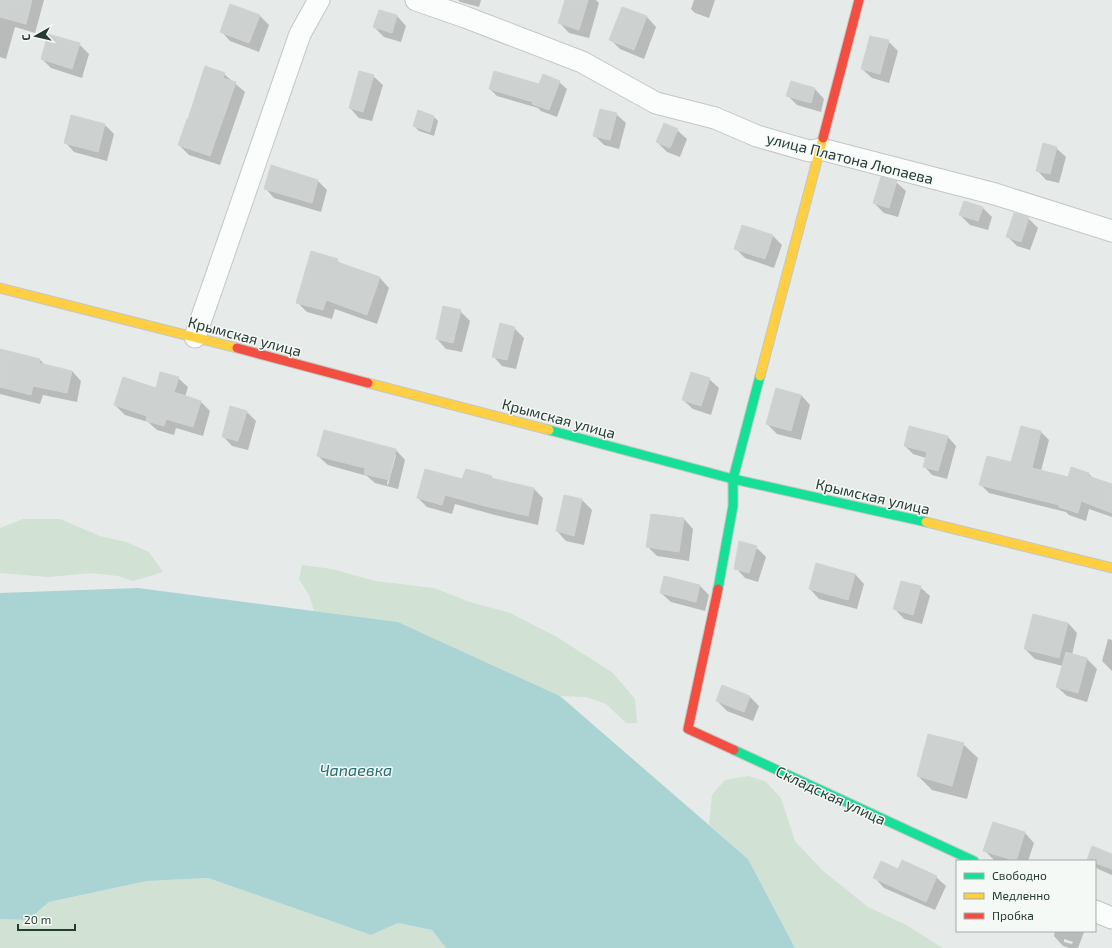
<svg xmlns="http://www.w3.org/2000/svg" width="1112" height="948" viewBox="0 0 1112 948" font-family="'Exo 2',sans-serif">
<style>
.green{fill:#d1e2d4}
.water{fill:#aad4d4}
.shadow{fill:#0003;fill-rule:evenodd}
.building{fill:#cdd1cf;stroke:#cfd3d1}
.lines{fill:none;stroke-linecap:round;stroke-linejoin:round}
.street-casing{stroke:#c3c7c5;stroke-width:23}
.fast-casing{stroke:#c2c8c5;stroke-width:11}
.slow-casing{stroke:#c2c8c5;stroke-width:11}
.jam-casing{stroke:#c2c8c5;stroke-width:11}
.street{stroke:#fbfcfc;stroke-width:21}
.fast{stroke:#16e098;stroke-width:9}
.slow{stroke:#ffcf43;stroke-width:9}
.jam{stroke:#f24e42;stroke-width:9}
.labels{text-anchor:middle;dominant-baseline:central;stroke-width:3;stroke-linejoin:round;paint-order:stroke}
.street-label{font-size:15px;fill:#253c33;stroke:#f4f9f6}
.water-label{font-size:16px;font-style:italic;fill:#246f73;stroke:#f4f9f6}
</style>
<rect width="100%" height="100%" fill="#e6eae8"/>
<g class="green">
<polygon points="23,519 60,519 100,536 126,542 149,552 163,572 133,581 118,576 92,573 48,577 0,573 0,528"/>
<polygon points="302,565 332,569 375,581 434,588 470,602 510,613 557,637 613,673 635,699 637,723 626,723 606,704 586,697 560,696 398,622 314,611 309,595 299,579"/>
<polygon points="748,776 765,781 781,798 795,841 823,871 868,907 906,925 943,948 795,948 748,859 709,825 712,795 725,780"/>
<polygon points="208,878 371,935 398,923 432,930 446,948 0,948 0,919 28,920 49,902 147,881"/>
</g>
<polygon class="water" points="138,588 398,622 560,696 748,859 795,948 446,948 432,930 398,923 371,935 208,878 147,881 49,902 28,920 0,919 0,593"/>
<g class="shadow">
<polygon points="0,0 44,0 35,33 15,27 6,59 0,57"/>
<polygon points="458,0 481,0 479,7 460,2"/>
<polygon points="566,0 596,0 599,3 589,38 569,33 560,23"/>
<polygon points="694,0 715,0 709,18 695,13 691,9"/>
<polygon points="623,8 647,17 656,27 644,59 620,49 611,40"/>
<polygon points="260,16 269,25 259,52 230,41 221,31"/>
<polygon points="397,16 406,26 401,42 384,37 374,27"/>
<polygon points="888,41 898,51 889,83 872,78 862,69"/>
<polygon points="79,44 89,54 82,78 51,68 42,59"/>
<polygon points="224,74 245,92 220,165 189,155 179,145"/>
<polygon points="373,76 383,85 372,121 359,118 350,108"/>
<polygon points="559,82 567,89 557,117 541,111 538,108 497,96 490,89 540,85"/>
<polygon points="791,82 815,89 824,99 821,112 797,105 788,96"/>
<polygon points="419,112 434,117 438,121 434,136 419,131 414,126"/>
<polygon points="616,114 626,123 619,149 604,145 595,136"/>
<polygon points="105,125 114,134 107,161 74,152 65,142"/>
<polygon points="677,130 687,139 680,157 667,152 657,142"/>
<polygon points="1056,148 1066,157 1059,183 1046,180 1037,170"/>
<polygon points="271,167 318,181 327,190 321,212 274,198 265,188"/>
<polygon points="896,182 906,191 898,217 884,213 874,203"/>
<polygon points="982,207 992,217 988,230 970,225 960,215"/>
<polygon points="1028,218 1038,228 1030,250 1017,246 1007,236"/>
<polygon points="772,235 782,245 774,268 745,258 736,249"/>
<polygon points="337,260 342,265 380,278 389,288 377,324 335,309 332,319 307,312 297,302"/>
<polygon points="460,311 470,321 462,352 446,349 437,339"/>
<polygon points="514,328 524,338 516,369 502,366 493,356"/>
<polygon points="0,350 40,360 45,365 72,371 81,381 77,402 43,395 40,404 0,394"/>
<polygon points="178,378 188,387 185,397 201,402 210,411 203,436 176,428 174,435 157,430 148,422 125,415 115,405 156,389"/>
<polygon points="709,379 719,388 711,415 693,409 683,400"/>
<polygon points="801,395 810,405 801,440 777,434 767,424"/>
<polygon points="246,411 256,421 248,450 232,446 223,436"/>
<polygon points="1022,427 1041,432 1049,440 1041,471 1068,478 1089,474 1094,479 1112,485 1112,517 1089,509 1086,521 1069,515 1066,512 989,493 980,484 1012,464"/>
<polygon points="910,428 948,437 956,446 947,479 932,475 924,466 926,458 913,454 905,446"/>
<path d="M396 450 405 460 398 489 375 483 367 476 328 465 318 456ZM394 455H396L388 485 387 484Z"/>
<polygon points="466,470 491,477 494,480 534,489 543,498 538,525 495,515 455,504 452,514 427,507 418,498 463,481"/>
<polygon points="565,496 582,500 592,510 584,545 566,541 557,531"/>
<polygon points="684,519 693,529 689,561 657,556 647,546"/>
<polygon points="756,547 766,557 758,582 745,578 736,568"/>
<polygon points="855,574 864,584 857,609 819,599 810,589"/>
<polygon points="700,586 709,595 705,611 671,602 661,593"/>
<polygon points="920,587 930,596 922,624 904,619 895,609"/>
<polygon points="1068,623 1077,633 1072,655 1087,659 1097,669 1087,702 1067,696 1057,687 1063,666 1035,659 1025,649"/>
<polygon points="1108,639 1112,640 1112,671 1102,661"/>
<polygon points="749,696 759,706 753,721 727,711 717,701"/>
<polygon points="963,744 978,758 967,799 932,790 918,776"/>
<polygon points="993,823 1025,833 1034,843 1028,861 995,861 985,851"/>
<polygon points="1112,855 1112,875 1098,869 1095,866 1095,861 1090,861 1088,859"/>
<polygon points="898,870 936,877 946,886 935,910 884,888 875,878"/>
<path d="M1055 931H1083L1084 932 1078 948H1069L1063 946 1054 936ZM1064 939 1073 942 1072 944 1064 942Z"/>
</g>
<g class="building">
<polygon points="0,0 32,0 26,24 0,17"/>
<polygon points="565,0 588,0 579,30 558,23"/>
<polygon points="230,4 260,15 249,43 220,32"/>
<polygon points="622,7 647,16 634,50 609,40"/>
<polygon points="379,10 397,15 392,33 373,27"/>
<polygon points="48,34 80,43 72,69 41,59"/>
<polygon points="870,36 889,40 880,74 861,69"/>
<polygon points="205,66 225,73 223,78 236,82 210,156 178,145 187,119 188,119"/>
<polygon points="359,71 374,75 363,112 349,108"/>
<polygon points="494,71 539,84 543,74 560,81 549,110 532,104 533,102 489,89"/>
<polygon points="791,81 815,88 811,103 786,96"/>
<polygon points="600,109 617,113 610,140 593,136"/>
<polygon points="418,110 434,116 430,132 413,126"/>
<polygon points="71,115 105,124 98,152 64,143"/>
<polygon points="664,123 678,129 670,148 656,142"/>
<polygon points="1043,143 1057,147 1050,174 1036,171"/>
<polygon points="271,165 318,180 312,203 264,189"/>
<polygon points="881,177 897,181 889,208 873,203"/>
<polygon points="964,201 983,207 978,221 959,215"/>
<polygon points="1014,213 1029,217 1021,242 1006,237"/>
<polygon points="742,225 773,235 765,259 734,249"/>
<polygon points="311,251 338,259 337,262 380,277 367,315 326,300 323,310 296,303"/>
<polygon points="443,306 461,310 453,343 436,339"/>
<polygon points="500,323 515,327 507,360 492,357"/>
<polygon points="0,349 40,359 39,363 72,371 67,393 33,386 31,395 0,387"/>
<polygon points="160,372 179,377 174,392 201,401 193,427 166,419 164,426 146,421 147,416 114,405 123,377 156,388"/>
<polygon points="691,372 710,378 701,406 682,400"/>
<polygon points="776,388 801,395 791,431 766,424"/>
<polygon points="230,406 247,411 238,441 222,437"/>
<polygon points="909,426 948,436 938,471 923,467 927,452 904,446"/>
<polygon points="1021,426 1041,431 1032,468 1068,477 1071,467 1089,473 1088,476 1112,484 1112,513 1081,501 1078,513 1059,507 1059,505 979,485 987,456 1011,462"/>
<polygon points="324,430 396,449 389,480 364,474 365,468 317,456"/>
<polygon points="425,469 462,479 466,469 492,476 491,478 534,488 528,516 485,506 445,495 442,505 417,498"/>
<polygon points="564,495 582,499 574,536 556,531"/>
<polygon points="651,514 684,518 679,552 646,547"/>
<polygon points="739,541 757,546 749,573 734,569"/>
<polygon points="816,563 855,574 848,600 809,589"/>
<polygon points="664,576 700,585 696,602 660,593"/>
<polygon points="901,581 921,586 913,615 893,609"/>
<polygon points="1033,614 1068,623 1059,658 1024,649"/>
<polygon points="1066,652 1087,658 1078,693 1056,687"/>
<polygon points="722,685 750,696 744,712 716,701"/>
<polygon points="928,734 964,743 952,786 917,776"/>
<polygon points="993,822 1025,832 1016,861 983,851"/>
<polygon points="1092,846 1112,854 1112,869 1095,863 1095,861 1087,860"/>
<polygon points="902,860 937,876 926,902 873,878 881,861 898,869"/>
</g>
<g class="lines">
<defs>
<g id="street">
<polyline points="416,0 465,17 582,62 656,103 715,118 757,136 809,151 821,149 995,194 1112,231"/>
<polyline points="195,337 300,34 319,0"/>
<polyline points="1095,911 1112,918"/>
</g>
<g id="fast">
<polyline points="549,430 733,479 926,522"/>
<polyline points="718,589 733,506 733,479 760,376"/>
<polyline points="734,750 974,861"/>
</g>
<g id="slow">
<polyline points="0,288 237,348"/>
<polyline points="760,376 823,138"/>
<polyline points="368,383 549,430"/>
<polyline points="926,522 1112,568"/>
</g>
<g id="jam">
<polyline points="823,138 859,0"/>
<polyline points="237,348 368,383"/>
<polyline points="718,589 688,729 734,750"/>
</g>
</defs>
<use href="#street" class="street-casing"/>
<use href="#fast" class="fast-casing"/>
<use href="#slow" class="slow-casing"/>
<use href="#jam" class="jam-casing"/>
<use href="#street" class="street"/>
<use href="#fast" class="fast"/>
<use href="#slow" class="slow"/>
<use href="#jam" class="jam"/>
</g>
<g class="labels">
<g class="street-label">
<text transform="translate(850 158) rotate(14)">улица Платона Люпаева</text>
<text transform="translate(245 336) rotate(15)">Крымская улица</text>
<text transform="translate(559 418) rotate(15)">Крымская улица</text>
<text transform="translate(873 496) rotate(13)">Крымская улица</text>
<text transform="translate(831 795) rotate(25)">Складская улица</text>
</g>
<g class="water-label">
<text x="356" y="769">Чапаевка</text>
</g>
</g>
<rect x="956" y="860" width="140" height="72" fill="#f4f9f6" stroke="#a1ada8"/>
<rect x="964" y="873" width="20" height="6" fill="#16e098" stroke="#a1ada8"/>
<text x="992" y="880" font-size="12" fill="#253c33">Свободно</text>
<rect x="964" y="893" width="20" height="6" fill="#ffcf43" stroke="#a1ada8"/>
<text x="992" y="900" font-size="12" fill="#253c33">Медленно</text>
<rect x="964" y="913" width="20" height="6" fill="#f24e42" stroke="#a1ada8"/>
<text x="992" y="920" font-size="12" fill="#253c33">Пробка</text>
<g transform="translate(36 36) rotate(262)" stroke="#f4f9f6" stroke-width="3" paint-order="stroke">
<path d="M0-3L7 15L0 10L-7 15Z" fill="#253c33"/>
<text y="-6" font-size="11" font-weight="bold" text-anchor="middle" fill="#253c33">С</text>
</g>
<path d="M18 924v6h57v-6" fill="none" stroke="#253c33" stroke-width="2"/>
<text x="24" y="924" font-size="12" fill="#253c33" stroke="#f4f9f6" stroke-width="3" paint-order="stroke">20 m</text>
</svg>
